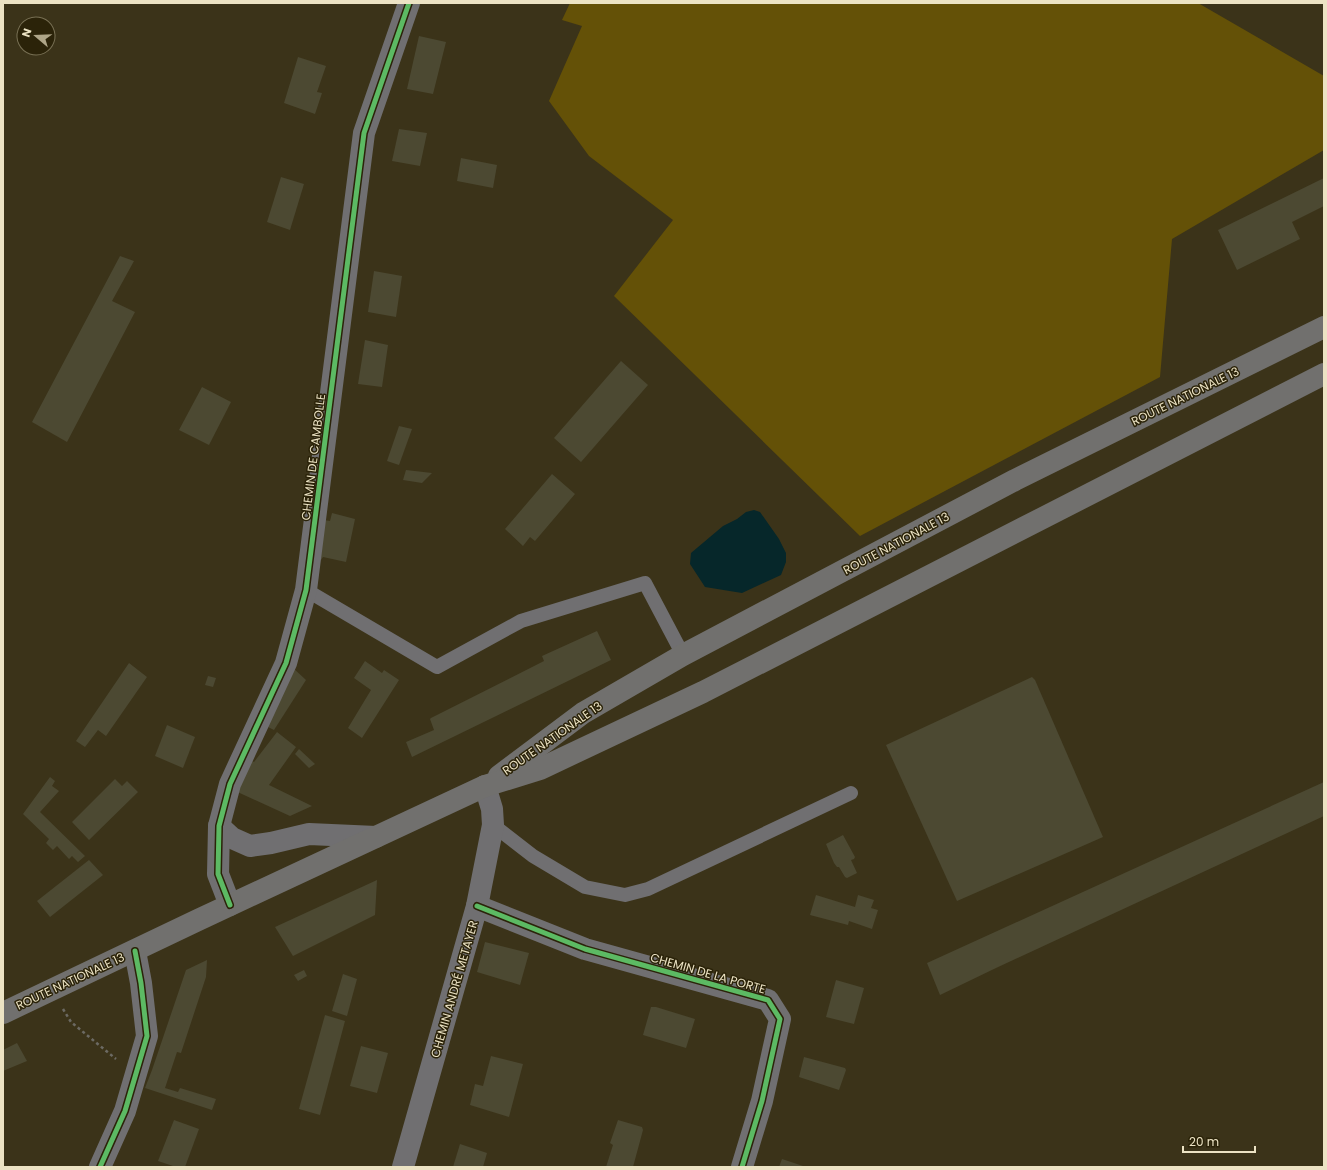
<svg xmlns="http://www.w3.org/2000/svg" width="1327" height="1170" viewBox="0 0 1327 1170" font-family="Poppins,sans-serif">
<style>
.green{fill:#645107}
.water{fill:#06272a}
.building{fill:#4c4932}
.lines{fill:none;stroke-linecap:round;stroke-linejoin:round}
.path{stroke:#6c6a63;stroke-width:2.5;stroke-dasharray:3 3;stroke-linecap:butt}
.lane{stroke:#706f71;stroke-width:14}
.street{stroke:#706f71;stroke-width:22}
.secondary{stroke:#71706e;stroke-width:22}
.cycleway-casing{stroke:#2b2309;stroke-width:8}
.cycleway{stroke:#5cba63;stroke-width:5}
.labels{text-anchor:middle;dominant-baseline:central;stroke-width:3;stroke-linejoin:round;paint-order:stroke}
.street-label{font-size:12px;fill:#ece3c4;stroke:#2b2309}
</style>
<rect width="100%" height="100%" fill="#3b3319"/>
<polygon class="green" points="570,3 1198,3 1324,76 1324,150 1172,239 1160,377 860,536 614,296 673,220 589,156 549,101 582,26 562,20"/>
<polygon class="water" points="754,510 760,512 779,539 786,553 786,562 781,575 742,593 705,587 690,564 691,553 723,526 737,519 746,512"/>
<g class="building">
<polygon points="419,36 446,42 433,94 407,89"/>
<polygon points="298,57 326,66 317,92 322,93 315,114 284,103"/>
<polygon points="399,129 427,133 420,166 392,161"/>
<polygon points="461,158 497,165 493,188 457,181"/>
<polygon points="281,177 304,184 290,230 267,222"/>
<polygon points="1324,178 1324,206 1292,222 1300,239 1237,270 1218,230"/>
<polygon points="120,256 134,261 112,301 135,312 67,442 32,422"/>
<polygon points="374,271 402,276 396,317 368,312"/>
<polygon points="365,340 388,345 382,387 358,384"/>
<polygon points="621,361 648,385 581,462 554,438"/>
<polygon points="202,387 231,402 209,445 179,430"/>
<polygon points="399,426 412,429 399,465 387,461"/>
<polygon points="406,470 432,473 422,483 403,480"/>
<polygon points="552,474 575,494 535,541 530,537 523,546 505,529"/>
<polygon points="332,513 355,519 346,562 323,557 321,560 318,519 330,521"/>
<polygon points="597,631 611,660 412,757 406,742 434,730 430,719 431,718 544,661 542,656"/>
<polygon points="365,661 382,673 384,670 399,680 362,738 348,728 371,690 354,678"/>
<polygon points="129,663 147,677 106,736 98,730 85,747 76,741"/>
<polygon points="292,667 306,680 274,730 268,727"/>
<polygon points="208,676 216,678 213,687 205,685"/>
<polygon points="1032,677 1035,680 1103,837 957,901 886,745"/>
<polygon points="167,725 195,737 183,768 155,756"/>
<polygon points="277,732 296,747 269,785 312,806 290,816 231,789 243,757 254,762"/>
<polygon points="299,749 315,764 309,768 295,754"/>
<polygon points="50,777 55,781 52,786 59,791 40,812 85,856 78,862 72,856 69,859 57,846 53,850 46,843 49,839 23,814"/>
<polygon points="115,779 122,786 127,781 138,792 89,840 72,822"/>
<polygon points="1324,782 1324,816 996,968 940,995 927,963"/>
<polygon points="843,835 855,857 854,859 851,860 857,873 847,878 845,877 839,867 837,867 834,863 826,844"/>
<polygon points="89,860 103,875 50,917 37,901"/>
<polygon points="377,880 375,915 293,956 275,927"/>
<polygon points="816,895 855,907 858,895 874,900 871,908 878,910 872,929 849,921 848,925 810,915"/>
<polygon points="485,942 529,953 520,985 477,972"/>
<polygon points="207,960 206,977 181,1053 177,1052 165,1088 178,1092 180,1088 216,1099 212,1110 145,1088 152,1070 186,970"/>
<polygon points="304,970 307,976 298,981 294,975"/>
<polygon points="343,974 357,979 347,1016 332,1011"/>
<polygon points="836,980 864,988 854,1024 826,1017"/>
<polygon points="651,1007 656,1007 695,1019 686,1048 643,1035"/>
<polygon points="325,1015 345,1021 320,1115 299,1109"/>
<polygon points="17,1043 27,1061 3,1071 3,1050"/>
<polygon points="361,1046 388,1053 377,1093 350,1086"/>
<polygon points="491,1056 523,1064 509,1117 470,1105 475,1084 483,1086"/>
<polygon points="804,1057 845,1068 846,1070 839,1090 799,1077"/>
<polygon points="174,1120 199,1129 185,1167 176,1167 158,1161"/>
<polygon points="618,1120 642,1127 643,1130 633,1167 606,1167 613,1145 610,1143"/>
<polygon points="460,1144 487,1153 483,1167 453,1167"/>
<polygon points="782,1159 806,1167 779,1167"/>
</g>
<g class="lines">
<polyline class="path" points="63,1009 71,1022 116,1059"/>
<g class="lane">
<polyline points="306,590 437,667 521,621 645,583 683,655"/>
<polyline points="493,825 533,856 585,887 625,895 648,889 851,793"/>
</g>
<g class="street">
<polyline points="219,826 232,838 250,846 271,843 309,834 376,837"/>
<polyline points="230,905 218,874 219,826 230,784 286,663 306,590 364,133 409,3"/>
<polyline points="477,906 585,949 768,1000 780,1019 762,1101 742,1167"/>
<polyline points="100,1167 125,1111 147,1036 141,983 135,951"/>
<polyline points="403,1167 477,906 493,825 492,809 485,786"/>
</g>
<g class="secondary">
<polyline points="499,776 583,713 683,655 1015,480 1324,327"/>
<polyline points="3,1013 198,920 485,786 540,769 703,692 1324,374"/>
</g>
<defs>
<g id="cycleway">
<polyline points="230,905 218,874 219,826 230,784 286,663 306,590 364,133 409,3"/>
<polyline points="477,906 585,949 768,1000 780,1019 762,1101 742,1167"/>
<polyline points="100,1167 125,1111 147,1036 141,983 135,951"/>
</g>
</defs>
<use href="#cycleway" class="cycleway-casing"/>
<use href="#cycleway" class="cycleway"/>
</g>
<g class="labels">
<g class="street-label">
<text transform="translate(1185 396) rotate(-26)">ROUTE NATIONALE 13</text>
<text transform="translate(313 457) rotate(-83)">CHEMIN DE CAMBOLLE</text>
<text transform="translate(896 543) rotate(-28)">ROUTE NATIONALE 13</text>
<text transform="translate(552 738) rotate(-35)">ROUTE NATIONALE 13</text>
<text transform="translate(708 973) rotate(16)">CHEMIN DE LA PORTE</text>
<text transform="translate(70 981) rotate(-25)">ROUTE NATIONALE 13</text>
<text transform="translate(454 989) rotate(-74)">CHEMIN ANDRÉ METAYER</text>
</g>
</g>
<rect width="1327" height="1170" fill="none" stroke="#ece3c4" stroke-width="8"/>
<g transform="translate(36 36) rotate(289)"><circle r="19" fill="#2b2309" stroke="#787054"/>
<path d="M0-3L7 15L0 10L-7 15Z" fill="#aea588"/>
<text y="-6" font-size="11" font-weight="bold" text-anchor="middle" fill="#ece3c4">N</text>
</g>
<path d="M1183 1146v6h72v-6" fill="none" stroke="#ece3c4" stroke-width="2"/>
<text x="1189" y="1146" font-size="12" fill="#ece3c4" stroke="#2b2309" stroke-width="3" paint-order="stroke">20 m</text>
</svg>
